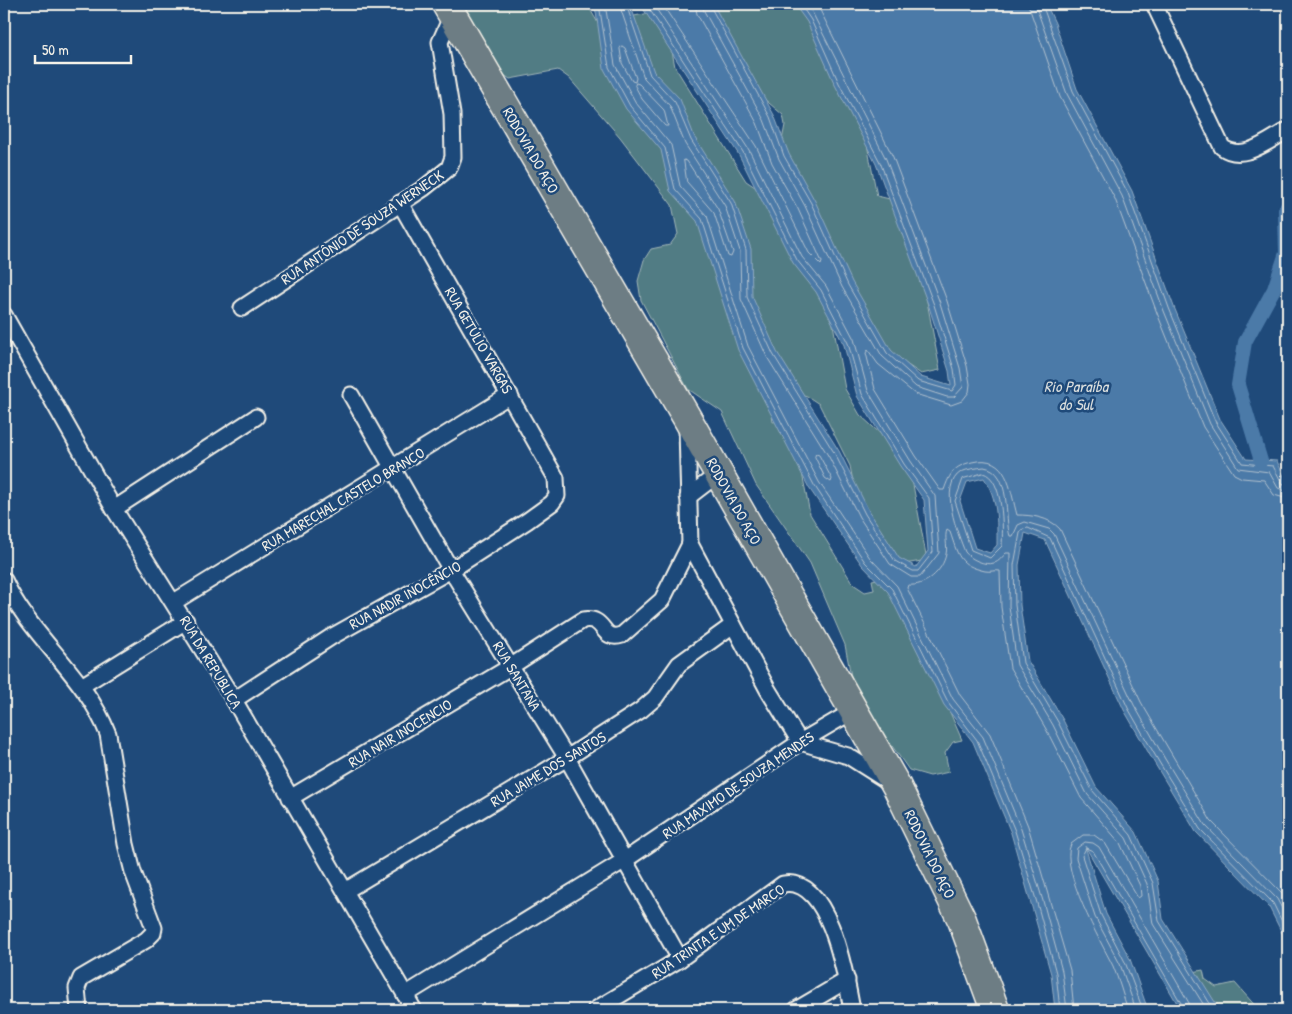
<svg xmlns="http://www.w3.org/2000/svg" width="1292" height="1014" viewBox="0 0 1292 1014" font-family="'Patrick Hand',sans-serif">
<style>
.green{fill:#517c84;stroke:#a2b6b6}
.water{fill:#4c7aa8;stroke:#8faac2;fill-rule:evenodd}
.lines{fill:none;stroke-linecap:round;stroke-linejoin:round}
.shore{stroke:#b1c1ce;stroke-width:1}
.canal{stroke:#4c7aa8;stroke-width:14}
.street-casing{stroke:#f4f1e8;stroke-width:19}
.highway-casing{stroke:#f4f1e8;stroke-width:31}
.street{stroke:#1f4a7a;stroke-width:15}
.highway{stroke:#6d7d84;stroke-width:28}
.labels{text-anchor:middle;dominant-baseline:central;stroke-width:5;stroke-linejoin:round;paint-order:stroke}
.street-label{font-size:15px;fill:#f4f1e8;stroke:#1f4a7a}
.water-label{font-size:16px;font-style:italic;fill:#dbdfde;stroke:#1f4a7a}
</style>
<rect width="100%" height="100%" fill="#1f4a7a"/>
<filter id="ink" filterUnits="userSpaceOnUse"><feTurbulence type="fractalNoise" baseFrequency=".02" numOctaves="2"/><feDisplacementMap in="SourceGraphic" scale="10" xChannelSelector="R" yChannelSelector="G"/><feConvolveMatrix kernelMatrix="1 2 1 2 8 2 1 2 1" color-interpolation-filters="sRGB"/></filter>
<g filter="url(#ink)">
<g class="green">
<polygon points="465,4 587,4 598,23 655,12 666,20 675,67 746,181 758,189 775,176 785,125 783,115 736,75 695,4 789,4 803,13 866,139 877,196 898,201 922,275 940,370 921,374 865,336 829,303 845,389 860,415 896,448 911,474 927,560 899,565 863,533 850,466 819,404 807,396 787,390 770,403 773,422 783,420 797,447 810,514 853,584 865,592 874,590 872,580 891,577 962,740 953,742 945,753 949,772 930,776 909,770 854,692 845,645 810,563 756,485 722,412 688,389 641,300 638,281 644,260 651,249 670,245 678,234 672,205 620,137 569,78 558,70 510,79 488,64 471,27"/>
<polygon points="1203,970 1205,979 1216,987 1235,983 1259,1010 1201,1010 1193,972"/>
</g>
<path class="water" d="M593 4H630L654 72 680 99 695 138 735 201 751 249 752 296 777 352 839 451 869 511 899 558 916 567 928 551 924 500 900 466 857 396 844 345 816 292 793 263 739 155 640 4H713L774 115 789 154 815 201 852 282 891 350 921 377 951 386 949 371 929 307 876 164 835 85 807 22 794 4H1046L1055 23 1077 89 1132 191 1174 307 1220 419 1246 459 1277 461 1288 485V945L1269 907 1196 832 1155 764 1124 710 1045 540 1025 533 1019 565 1020 605 1028 661 1063 720 1096 787 1136 832 1158 881 1163 919 1220 1010H1181L1085 846 1106 914 1130 959 1148 1010H1055L1051 974 1011 833 973 742 944 705 888 592 862 565 809 488 738 350 697 221 670 191 661 150 626 109 604 69 596 12ZM984 478C998 499 997 520 997 545L990 553 975 548 960 501 967 482Z"/>
<g class="lines">
<g class="shore">
<polyline points="599,4 609,67 630,106 665,148 675,189 702,219 743,348 814,485 865,562 892,589 948,702 977,740 1015,831 1037,903 1056,973 1060,1010"/>
<polyline points="605,4 615,65 636,103 671,145 680,186 707,216 748,346 819,482 870,558 897,586 953,699 983,737 1021,829 1043,901 1062,971 1067,1010"/>
<polyline points="619,4 644,78 670,106 685,144 725,206 740,251 741,299 767,357 829,457 859,517 890,564 911,577 920,577 939,553 935,496 910,460 868,391 854,339 826,286 802,257 749,150 653,4"/>
<polyline points="626,4 650,75 675,102 691,140 731,203 746,250 747,297 773,354 835,454 865,514 895,561 913,571 918,571 933,552 929,498 904,464 862,394 848,343 821,290 797,260 743,152 646,4"/>
<polyline points="662,4 756,146 809,253 821,265 822,262 798,209 772,163 757,123 697,14 695,4"/>
<polyline points="702,4 704,11 764,120 779,159 805,206 842,287 882,356 916,387 947,397 954,397 963,387 960,368 940,303 886,159 808,4"/>
<polyline points="709,4 770,117 784,156 811,203 848,285 887,353 918,381 952,391 956,385 954,369 934,305 880,162 839,83 811,20 800,4"/>
<path d="M817 4 893 157 947 301 967 366 970 384 969 392 962 401 951 405 915 394 878 364 868 350 866 353 875 389 916 456 940 490H944C950 473 954 466 972 462 1008 453 1010 490 1017 515 1031 515 1049 517 1060 529L1141 702 1211 821 1283 894 1288 903"/>
<polyline points="1028,4 1060,97 1115,199 1157,313 1203,427 1234,474 1242,478 1264,480 1274,495 1288,499"/>
<polyline points="1035,4 1067,94 1122,196 1164,311 1210,424 1238,468 1269,472 1278,488 1288,492"/>
<polyline points="1042,4 1073,91 1128,193 1169,308 1215,421 1242,463 1273,466 1282,483 1288,486"/>
<polygon points="622,46 625,48 636,78 635,82 632,81 622,63 620,49"/>
<polygon points="636,83 639,84 664,110 668,126 665,126 642,99 635,86"/>
<polygon points="684,160 687,161 718,209 733,252 731,257 728,256 714,213 687,182"/>
<polygon points="816,454 819,455 832,479 831,482 825,478 815,457"/>
<path d="M983 473C1004 478 1003 529 1002 546L990 558 971 550 955 501 963 479Z"/>
<path d="M1074 1010 1070 970 1028 826 990 734 960 695 907 588 908 585C925 587 943 571 946 554 948 546 944 537 947 530L950 532C958 555 958 565 985 571 990 572 996 570 1000 571L1001 607 1010 668 1046 729 1081 798 1120 843 1140 886 1141 896 1138 898 1105 843 1094 835H1083L1071 844C1059 869 1101 942 1113 966 1119 980 1123 996 1128 1010"/>
<polyline points="1136,1010 1120,964 1095,917 1076,858 1077,848 1085,842 1093,843 1099,847 1189,1003 1191,1010"/>
<polyline points="1143,1010 1125,962 1101,915 1082,856 1086,848 1093,851 1185,1010"/>
<path d="M1207 1010 1153 924 1147 884 1126 838 1087 794 1053 725 1017 665 1009 606 1010 553H1006C1003 556 999 562 994 563 985 566 970 559 965 552 958 534 938 486 961 472 967 469 977 468 984 467 1012 471 1004 519 1010 536H1013L1018 525 1025 522 1049 529 1054 534 1134 705 1165 759 1205 825 1277 899 1288 920"/>
<polyline points="1214,1010 1159,921 1153,883 1131,835 1092,790 1058,722 1023,663 1015,605 1014,565 1020,533 1023,529 1028,528 1050,538 1128,708 1159,762 1200,829 1273,903 1288,934"/>
</g>
<polyline class="canal" points="1261,461 1238,385 1245,342 1274,289 1286,253 1285,210 1288,205"/>
<defs>
<g id="street">
<path d="M1154 4 1222 147C1243 163 1269 140 1288 130"/>
<polyline points="242,308 424,188 449,168 453,157 452,114 440,42 452,15"/>
<polyline points="4,315 114,509 234,700 414,1010"/>
<polyline points="351,395 451,570 567,758 680,959"/>
<polyline points="687,428 690,544 768,690 800,742 848,756 889,782"/>
<polyline points="688,497 718,474"/>
<polyline points="114,509 256,417"/>
<path d="M4 580C30 637 85 674 108 734L126 844 133 872 154 928 153 933 146 940 81 978 77 988 79 1010"/>
<polyline points="174,602 510,395"/>
<polyline points="83,685 186,621"/>
<polyline points="234,700 331,637 451,570 527,521 552,503 557,496 556,478 400,203"/>
<path d="M290 798 510 667 583 620C607 616 600 642 622 635L662 600 690 544"/>
<polyline points="345,891 567,758 641,710 655,698 679,664 733,625"/>
<polyline points="405,995 625,860 800,742 853,711"/>
<path d="M595 1010 680 959 783 884C830 875 846 978 852 1010"/>
<polyline points="796,1010 847,980"/>
</g>
<polyline id="highway" points="446,4 687,418 897,787 962,920 995,1010"/>
</defs>
<use href="#street" class="street-casing"/>
<use href="#highway" class="highway-casing"/>
<use href="#street" class="street"/>
<use href="#highway" class="highway"/>
</g>
</g>
<g class="labels">
<g class="street-label">
<text transform="translate(531 150) rotate(60)">RODOVIA DO AÇO</text>
<text transform="translate(362 227) rotate(-34)">RUA ANTÔNIO DE SOUZA WERNECK</text>
<text transform="translate(479 340) rotate(60)">RUA GETÚLIO VARGAS</text>
<text transform="translate(343 499) rotate(-31)">RUA MARECHAL CASTELO BRANCO</text>
<text transform="translate(734 501) rotate(61)">RODOVIA DO AÇO</text>
<text transform="translate(405 595) rotate(-29)">RUA NADIR INOCÊNCIO</text>
<text transform="translate(211 662) rotate(59)">RUA DA REPUBLICA</text>
<text transform="translate(517 676) rotate(59)">RUA SANTANA</text>
<text transform="translate(400 733) rotate(-31)">RUA NAIR INOCENCIO</text>
<text transform="translate(548 769) rotate(-31)">RUA JAIME DOS SANTOS</text>
<text transform="translate(738 785) rotate(-34)">RUA MAXIMO DE SOUZA MENDES</text>
<text transform="translate(930 854) rotate(64)">RODOVIA DO AÇO</text>
<text transform="translate(718 931) rotate(-34)">RUA TRINTA E UM DE MARCO</text>
</g>
<g class="water-label">
<text x="1076" y="386">Rio Paraíba<tspan x="1076" dy="18">do Sul</tspan></text>
</g>
</g>
<rect width="1292" height="1014" fill="none" stroke="#1f4a7a" stroke-width="20"/>
<rect x="10" y="10" width="1272" height="994" fill="none" stroke="#f4f1e8" stroke-width="2" filter="url(#ink)"/>
<path d="M35 55v8h96v-8" fill="none" stroke="#f4f1e8" stroke-width="2.5"/>
<text x="42" y="55" font-size="15" fill="#f4f1e8" stroke="#1f4a7a" stroke-width="4" paint-order="stroke">50 m</text>
</svg>
